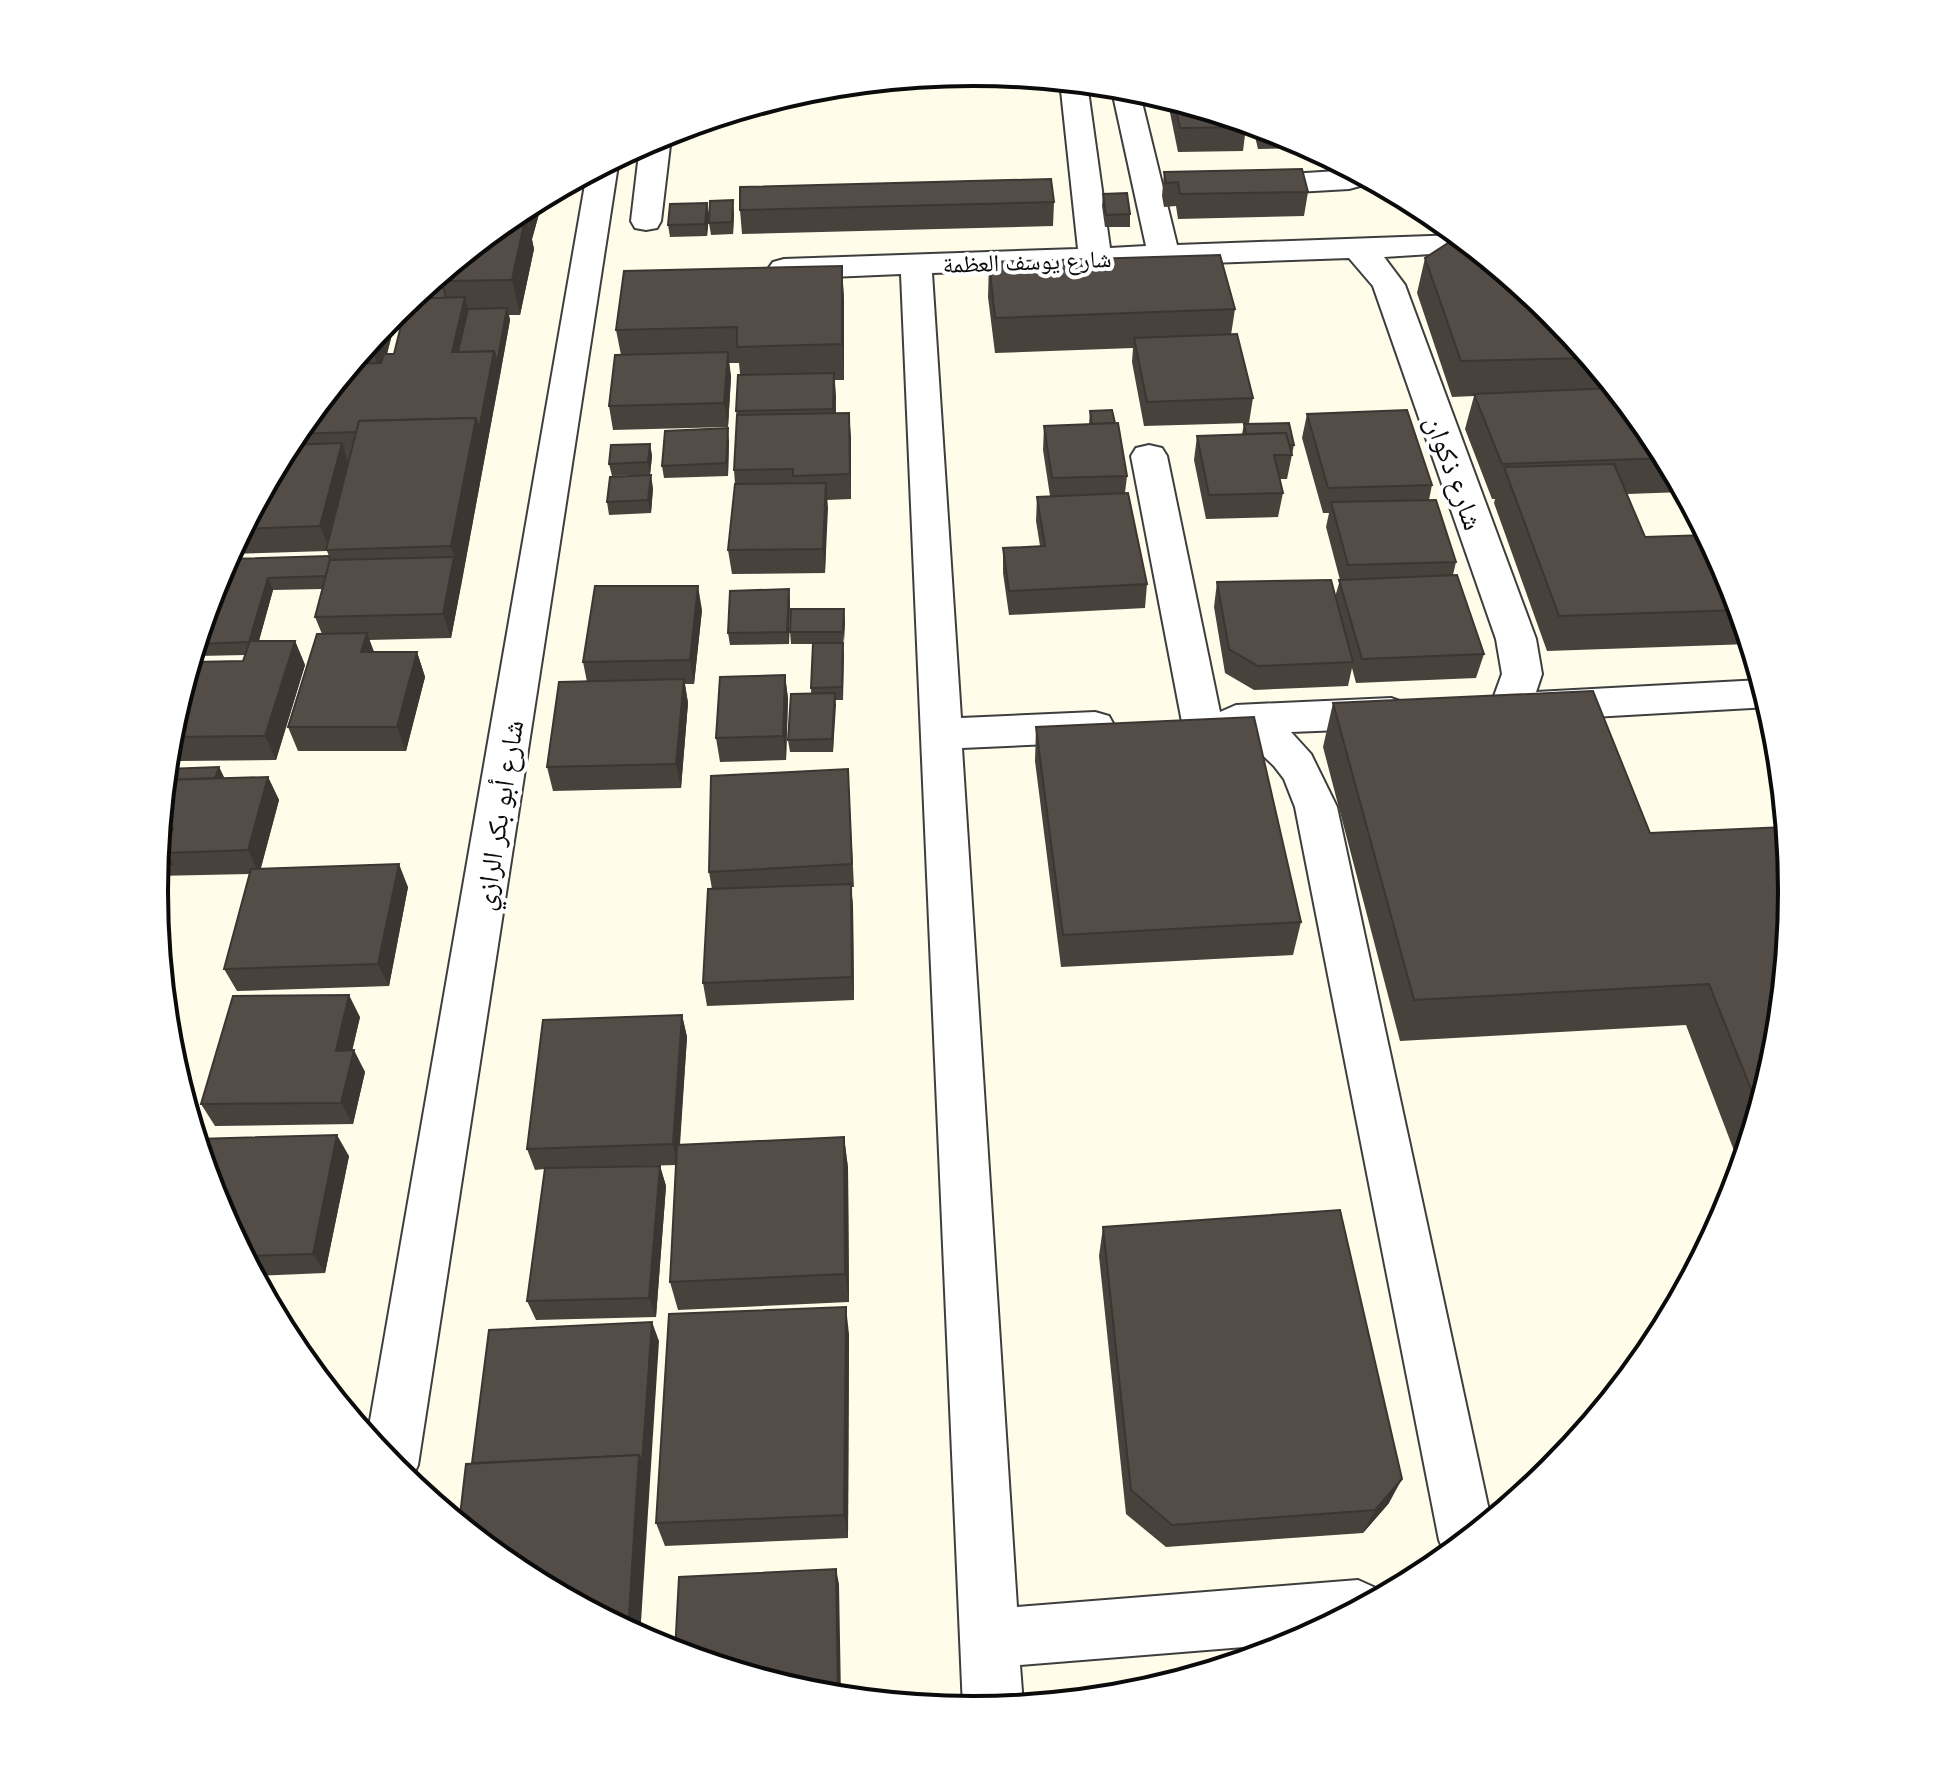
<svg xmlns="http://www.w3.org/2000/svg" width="1946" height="1782" viewBox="0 0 1946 1782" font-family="'Playfair Display','Noto Naskh Arabic',serif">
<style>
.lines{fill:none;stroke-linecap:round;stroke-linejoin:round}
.minor-casing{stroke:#3e3e3e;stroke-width:4}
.minor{fill:#fff;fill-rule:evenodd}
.wall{fill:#48423d;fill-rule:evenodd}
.shaded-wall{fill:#3b3632}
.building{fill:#544d47;stroke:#3b3632;stroke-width:2}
.labels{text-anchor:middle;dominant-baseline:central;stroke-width:8;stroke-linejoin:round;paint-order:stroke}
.far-street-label{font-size:24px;fill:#0b0b0b;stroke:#fff}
.street-label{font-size:28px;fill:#0b0b0b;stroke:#fff}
.rim{fill:none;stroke:#0b0b0b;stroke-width:4}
</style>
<rect width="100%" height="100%" fill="#fffde9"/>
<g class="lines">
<defs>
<g id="minor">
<polygon points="1060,81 1087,83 1110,248 1146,246 1111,86 1139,90 1177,245 1458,235 1478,251 1384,257 1405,285 1536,639 1542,674 1536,692 1761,680 1769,707 1540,720 1526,715 1510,722 1496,717 1490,707 1502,674 1496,639 1373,286 1349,258 932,273 961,718 1095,712 1109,716 1115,727 1109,738 1095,742 962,748 1017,1607 1358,1580 1378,1589 1382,1597 1295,1643 1020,1665 1023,1705 973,1710 963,1708 901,274 784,279 773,276 768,269 773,262 784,259 1078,249"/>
<polygon points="667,132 671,137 661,221 657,228 646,230 635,228 631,221 640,145"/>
<polygon points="614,159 618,165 418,1465 410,1483 394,1470 367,1438 587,173"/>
<polygon points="1353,170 1375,182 1349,189 1244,195 1233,192 1229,186 1233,180 1244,177"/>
<polygon points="1149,445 1162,448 1167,456 1220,712 1236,705 1391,698 1405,703 1411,713 1405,723 1391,728 1291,732 1311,754 1337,807 1491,1520 1446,1557 1439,1540 1295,807 1284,779 1274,766 1254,747 1220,727 1216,732 1202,737 1188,732 1182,722 1131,456 1136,448"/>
</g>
</defs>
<use href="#minor" class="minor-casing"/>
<use href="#minor" class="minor"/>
</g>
<g class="wall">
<polygon points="1167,98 1244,122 1246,127 1243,151 1178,152"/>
<polygon points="1252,124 1287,135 1312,148 1258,149"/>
<polygon points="1164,172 1308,192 1304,216 1178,219 1176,206 1164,207 1162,196"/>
<polygon points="1103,194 1130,214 1130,227 1105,227 1102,206"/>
<path d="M544 196 532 239 534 249 520 315H509L510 320 500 376 451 638 369 640 374 652H417L425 677 406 751H298L288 727 322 634 315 617 323 589 273 590 259 641H295L305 665 276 760 179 761 169 741 170 731 243 661 246 655 198 656 195 649 217 577 329 556 327 551 229 554 292 436 394 312 518 210ZM403 316 394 354H387L395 323 394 317Z"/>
<polygon points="1054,202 1053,226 742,234 740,210"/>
<polygon points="707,203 709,215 707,236 670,237 668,225"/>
<polygon points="734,213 733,234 711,235 709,223"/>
<polygon points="1425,258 1552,312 1654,436 1684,492 1627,494 1645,537 1730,578 1750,644 1547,651 1494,503 1495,499 1492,499 1465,429 1474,396 1452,397 1417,293"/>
<polygon points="989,262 1235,309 1231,335 1253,398 1249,423 1144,426 1132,362 1133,348 995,353 988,297"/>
<polygon points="842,266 844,301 844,380 835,380 836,413 851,437 851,499 827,500 825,573 732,574 728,550 735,484 734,470 737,420 736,411 740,374 739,363 729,363 731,377 728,427 613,430 609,406 621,355 616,330"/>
<polygon points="1090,411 1127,476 1125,493 1147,584 1145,608 1009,615 1003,573 1003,548 1040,546 1036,521 1037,497 1050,496 1043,450 1044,426 1089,424"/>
<polygon points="1307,414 1432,485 1429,500 1456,562 1453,575 1484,654 1476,678 1356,683 1352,668 1348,686 1254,690 1225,673 1214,607 1217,582 1335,597 1340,580 1326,527 1329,513 1323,513 1302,438"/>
<polygon points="1244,424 1294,445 1287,479 1280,479 1283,493 1278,517 1206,519 1194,460 1197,436 1242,434"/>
<polygon points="729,441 728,476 664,478 662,466"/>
<polygon points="650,444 652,456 650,475 612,476 609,464"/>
<polygon points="653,488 651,513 609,515 607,502"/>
<polygon points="789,589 790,602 789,644 730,645 728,633"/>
<polygon points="702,610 694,684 685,684 688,703 681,788 553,791 547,767 587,682 583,662"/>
<polygon points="845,621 843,644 843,700 835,700 833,752 790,752 788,740 811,693 813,644 791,644 790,632"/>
<polygon points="785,675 788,699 786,760 720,762 716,738"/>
<polygon points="1333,703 1650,833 1776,1051 1741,1169 1686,1025 1400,1041 1323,747"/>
<polygon points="1036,727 1301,922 1293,955 1061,967 1035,761"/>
<polygon points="219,767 224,778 268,777 279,800 261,868 408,887 389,986 237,991 224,969 249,874 155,876 166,769"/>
<polygon points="848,769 854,887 851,887 853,907 854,1000 707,1006 703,983 712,889 709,872"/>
<polygon points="682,1015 687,1037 680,1145 844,1137 848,1168 849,1302 678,1310 670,1282 676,1165 639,1166 660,1166 666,1186 656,1317 536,1320 527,1301 545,1169 535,1170 527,1149"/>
<polygon points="360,1017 352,1050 365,1072 353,1124 215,1126 201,1104"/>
<polygon points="349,1156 325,1273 254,1276 216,1204"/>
<polygon points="1103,1227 1389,1503 1363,1533 1166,1547 1126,1514 1099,1256"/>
<polygon points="849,1334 848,1538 665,1546 656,1523"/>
</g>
<g class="shaded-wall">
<polygon points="544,196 532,239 527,215 530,204"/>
<polygon points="733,200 734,213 733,234 732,222"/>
<polygon points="707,203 709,215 707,236 705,224"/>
<polygon points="526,214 534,249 520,315 512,280"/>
<polygon points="842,266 844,301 844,380 842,344"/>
<polygon points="465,297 471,321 462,364 452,352"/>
<polygon points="507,308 510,320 462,581 451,546 476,418"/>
<polygon points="393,314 395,323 381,376 373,352 379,330"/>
<polygon points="728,352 731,377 728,427 724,403"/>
<polygon points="834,373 836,397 835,434 833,409"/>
<polygon points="849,413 851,437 851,499 850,474"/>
<polygon points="728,428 729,441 728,476 726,463"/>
<polygon points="342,443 350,468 330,550 320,526"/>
<polygon points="650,444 652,456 650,475 648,462"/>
<polygon points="651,475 653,488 651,513 648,500"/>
<polygon points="826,483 828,508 825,573 823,549"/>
<polygon points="454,557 462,581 451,638 443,614"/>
<polygon points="268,578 273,590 255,654 249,642"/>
<polygon points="698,586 702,610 694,684 690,660"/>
<polygon points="789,589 790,602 789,644 787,632"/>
<polygon points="844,609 845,621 844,644 843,632"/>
<polygon points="367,633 376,657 361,652"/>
<polygon points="295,641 305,665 276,760 265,736"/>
<polygon points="843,643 844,656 843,700 842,687"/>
<polygon points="417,652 425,677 406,751 397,727"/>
<polygon points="785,675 788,699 786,760 783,736"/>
<polygon points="684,679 688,703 681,788 676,764"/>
<polygon points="835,693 836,705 833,752 832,739"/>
<polygon points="219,767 225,779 212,790"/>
<polygon points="268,777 279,800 259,874 248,850"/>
<polygon points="399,864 408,887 389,986 378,964"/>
<polygon points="851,884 853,907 854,1000 852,977"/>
<polygon points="163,983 176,1004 168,1035"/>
<polygon points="349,995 360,1017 347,1073 336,1051"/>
<polygon points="682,1015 687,1037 678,1165 673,1144"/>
<polygon points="354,1050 365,1072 353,1124 341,1103"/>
<polygon points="337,1135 349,1156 325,1273 313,1254"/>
<polygon points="844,1137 848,1168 849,1302 845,1274"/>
<polygon points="660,1166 666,1186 656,1317 649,1298"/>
<polygon points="846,1307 849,1334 848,1538 844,1515"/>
<polygon points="652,1322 659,1341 640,1637 628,1631 639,1455"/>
<polygon points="1402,1479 1389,1503 1363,1533 1375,1510"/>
<polygon points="836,1569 839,1584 841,1697 838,1697"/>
</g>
<g class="building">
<polygon points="1174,100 1244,122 1246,127 1180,128"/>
<polygon points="1302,169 1308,192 1180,194 1178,182 1166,183 1164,172"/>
<polygon points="1051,179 1054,202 740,210 740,187"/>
<polygon points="1127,193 1130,214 1106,215 1103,194"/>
<polygon points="733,200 732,222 709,223 710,201"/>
<polygon points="707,203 705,224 668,225 670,204"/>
<polygon points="530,204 527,215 513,214 518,210"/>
<polygon points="513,214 526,214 512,280 442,281 445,270"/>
<polygon points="1468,242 1552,312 1590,358 1461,361 1425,258 1448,243"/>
<polygon points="1220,255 1235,309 995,318 989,262"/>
<polygon points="842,266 842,344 737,347 737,327 616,330 624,271"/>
<polygon points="426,286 443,286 446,298 410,299"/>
<polygon points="465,297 452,352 494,351 479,429 476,418 359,421 357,432 294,434 351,364 381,363 384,354 394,354 407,301 410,299"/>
<polygon points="507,308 497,363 494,351 458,352 468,309"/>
<polygon points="379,330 373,352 361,352"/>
<polygon points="1237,334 1253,398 1147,402 1134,338"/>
<polygon points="728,352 724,403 609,406 615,355"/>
<polygon points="834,373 833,409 736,411 738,375"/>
<polygon points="1615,388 1654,436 1666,458 1502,464 1474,394"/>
<polygon points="1112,410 1115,423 1092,424 1090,411"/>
<polygon points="1407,410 1432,485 1328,488 1307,414"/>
<polygon points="849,413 850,474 793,476 793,469 734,470 737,415"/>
<polygon points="476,418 451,546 326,550 359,421"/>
<polygon points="1118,423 1127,476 1052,478 1044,426"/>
<polygon points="1289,423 1294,445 1289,445 1286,433 1246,434 1244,424"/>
<polygon points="728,428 726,463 662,466 665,431"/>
<polygon points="1286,433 1292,455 1274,455 1283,493 1209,495 1197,436"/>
<polygon points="342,443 320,526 243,529 287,445"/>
<polygon points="650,444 648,462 609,464 611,445"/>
<polygon points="1614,464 1645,537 1707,535 1730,578 1739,610 1559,616 1504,467"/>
<polygon points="651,475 648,500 607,502 610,477"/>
<polygon points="826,483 823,549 728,550 735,484"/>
<polygon points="1128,493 1147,584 1009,591 1003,548 1045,546 1037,497"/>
<polygon points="1436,500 1456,562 1348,565 1331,502"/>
<polygon points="329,556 330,560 326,576 268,578 249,642 196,644 217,577 226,559"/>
<polygon points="454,557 443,614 315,617 330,560"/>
<polygon points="1457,575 1484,654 1362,659 1339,580"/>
<polygon points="1331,580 1353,662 1258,666 1229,649 1217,582"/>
<polygon points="595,586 698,586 690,660 583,662"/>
<polygon points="789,589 787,632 728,633 730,591"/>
<polygon points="791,609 844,609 843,632 790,632"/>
<polygon points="367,633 361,652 417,652 397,727 288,727 317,634"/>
<polygon points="250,641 295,641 265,736 169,737 176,711 194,662 243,661"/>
<polygon points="813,643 843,643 842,687 811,688"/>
<polygon points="785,675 783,736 716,738 720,677"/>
<polygon points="684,679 676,764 547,767 559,682"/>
<polygon points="1593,691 1650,833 1786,827 1792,891 1776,1051 1759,1109 1709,984 1414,1000 1333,703"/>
<polygon points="835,693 832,739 788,740 791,694"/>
<polygon points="1254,717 1301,922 1063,935 1036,727"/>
<polygon points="219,767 215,778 165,780 166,769"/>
<polygon points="848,769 852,864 709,872 711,776"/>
<polygon points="268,777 248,850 165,853 173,828 160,829 165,780"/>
<polygon points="159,840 169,840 165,853 172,864 157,864"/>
<polygon points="399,864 378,964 224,969 251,869"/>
<polygon points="851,884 852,977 703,983 708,889"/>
<polygon points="349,995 336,1051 354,1050 341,1103 201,1104 233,996"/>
<polygon points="682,1015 673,1144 527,1149 543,1020"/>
<polygon points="337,1135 313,1254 244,1256 216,1204 197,1139"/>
<polygon points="844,1137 845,1274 670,1282 677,1145"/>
<polygon points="660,1166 649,1298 527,1301 545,1168"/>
<polygon points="1340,1210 1402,1479 1375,1510 1172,1525 1131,1490 1103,1227"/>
<polygon points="846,1307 844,1515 656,1523 669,1314"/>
<polygon points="652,1322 642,1463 639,1455 472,1463 489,1330"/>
<polygon points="639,1455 628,1631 518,1572 459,1524 466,1464"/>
<polygon points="836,1569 838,1697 813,1694 675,1652 679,1577"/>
</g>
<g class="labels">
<g class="far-street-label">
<text transform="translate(1027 260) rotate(-2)">شارع يوسف العظمة</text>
</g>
<g class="street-label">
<text transform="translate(1456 472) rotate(70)">شارع ذكوان</text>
<text transform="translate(497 815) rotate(-81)">شارع أبو بكر الرازي</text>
</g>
</g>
<path d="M0 0H1946V1782H0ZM168 891a805 805 0 1 1 1610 0a805 805 0 1 1-1610 0Z" fill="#fff" fill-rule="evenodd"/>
<path class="rim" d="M168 891a805 805 0 1 1 1610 0a805 805 0 1 1-1610 0Z"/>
</svg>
